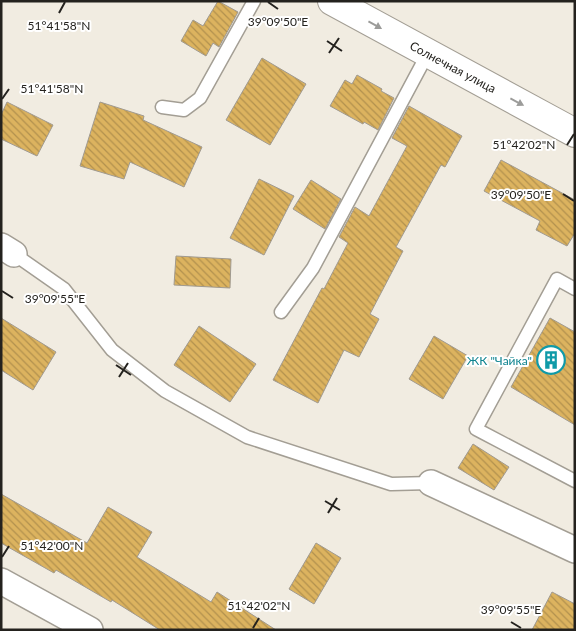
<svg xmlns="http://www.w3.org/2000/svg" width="576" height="631" viewBox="0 0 576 631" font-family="Lato,sans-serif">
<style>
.building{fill:url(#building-back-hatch);stroke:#a09a90}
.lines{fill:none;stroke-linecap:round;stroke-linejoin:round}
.lane-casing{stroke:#a39e94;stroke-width:15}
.street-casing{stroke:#a39e94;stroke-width:28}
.secondary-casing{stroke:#a39e94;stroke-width:30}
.lane{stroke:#fff;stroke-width:12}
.street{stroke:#fff;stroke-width:25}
.secondary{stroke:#fff;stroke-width:28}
.oneway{fill:#9c9c9a}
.ticks{fill:none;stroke:#24221e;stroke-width:2}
.labels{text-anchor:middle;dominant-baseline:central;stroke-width:4;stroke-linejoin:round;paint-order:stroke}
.street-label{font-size:12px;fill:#24221e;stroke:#fff}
.culture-label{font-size:12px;fill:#0d838f;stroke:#fff;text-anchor:end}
.ticks-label{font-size:12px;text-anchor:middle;fill:#24221e;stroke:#fff;stroke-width:4;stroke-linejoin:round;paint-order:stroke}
</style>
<defs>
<pattern id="building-back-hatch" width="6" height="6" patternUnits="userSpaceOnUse" patternTransform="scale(1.25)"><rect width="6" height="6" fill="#dcb35f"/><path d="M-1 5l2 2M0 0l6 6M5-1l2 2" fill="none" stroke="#b2914e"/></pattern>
</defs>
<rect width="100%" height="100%" fill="#f1ece1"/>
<g class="building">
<polygon points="218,1 238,12 219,47 213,43 206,56 181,41 193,20 203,26"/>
<polygon points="262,58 306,84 270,145 226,120"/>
<polygon points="357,75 382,89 381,91 394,98 378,130 364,122 363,124 330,106 345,80 352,84"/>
<polygon points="7,102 53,125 37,156 1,139 1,115"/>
<polygon points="100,102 144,116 143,120 202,147 184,187 130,162 124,179 80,166"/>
<polygon points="409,106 462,136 445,167 441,165 396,247 403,251 370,314 379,319 359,357 344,350 318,403 273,380 322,288 324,289 348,243 339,237 355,207 369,216 407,146 392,138"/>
<polygon points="501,160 575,200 575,233 567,246 536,230 540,221 484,191"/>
<polygon points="259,179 294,196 264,255 230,238"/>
<polygon points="311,180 341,199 325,229 293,209"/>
<polygon points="176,256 231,259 230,288 174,285"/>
<polygon points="1,318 56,352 33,390 1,370"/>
<polygon points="550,318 575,332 575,425 511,387"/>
<polygon points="199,326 256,364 230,402 174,365"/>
<polygon points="434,336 468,356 443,399 409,379"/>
<polygon points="473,444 509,467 494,490 458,468"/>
<polygon points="1,494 87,543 108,507 152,532 137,557 211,602 217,592 276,630 160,630 112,600 111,602 56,570 54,573 1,543"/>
<polygon points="316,543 341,558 314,604 289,589"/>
<polygon points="552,592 575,604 575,630 532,630"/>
</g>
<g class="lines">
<defs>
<g id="lane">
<polyline points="162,107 184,110 200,98 254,1"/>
<polyline points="14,254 64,289 112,350 165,391 247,437 391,484 431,483"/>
<polyline points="575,289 557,279 476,429 575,481"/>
<polyline points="281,312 313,268 428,53"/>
</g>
<g id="street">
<polyline points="1,246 14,254"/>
<polyline points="431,483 575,550"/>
<polyline points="1,581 90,630"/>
</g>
<polyline id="secondary" points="332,1 575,133"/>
</defs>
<use href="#lane" class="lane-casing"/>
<use href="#street" class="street-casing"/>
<use href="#secondary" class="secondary-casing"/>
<use href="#lane" class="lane"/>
<use href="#street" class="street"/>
<use href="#secondary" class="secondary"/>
</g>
<defs><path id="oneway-solid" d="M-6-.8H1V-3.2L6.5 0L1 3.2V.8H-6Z" transform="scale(1.25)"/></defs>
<g class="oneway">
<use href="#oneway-solid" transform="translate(375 25) rotate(29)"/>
<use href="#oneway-solid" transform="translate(517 102) rotate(28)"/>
</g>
<path class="ticks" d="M268 2 278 9M59 13 65 2M327 41 342 51M329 53 339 38M2 99 9 89M567 145 574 134M563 194 574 201M2 291 13 298M116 365 131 375M119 377 128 363M325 501 340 510M328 513 337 498M2 557 9 546M511 622 521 628M253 628 259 618"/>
<defs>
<symbol id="building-ring" viewBox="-11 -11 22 22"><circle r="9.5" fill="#fff" stroke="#0f9aa8" stroke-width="1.5"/><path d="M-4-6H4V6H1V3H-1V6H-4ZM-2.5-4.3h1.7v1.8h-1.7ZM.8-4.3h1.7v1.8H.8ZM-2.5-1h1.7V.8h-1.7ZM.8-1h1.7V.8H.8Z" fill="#0f9aa8"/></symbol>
</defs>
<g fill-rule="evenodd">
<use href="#building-ring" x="535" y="344" width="32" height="32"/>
</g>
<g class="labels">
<g class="street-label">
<text transform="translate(453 67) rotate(28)">Солнечная улица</text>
</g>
<g class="culture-label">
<text x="532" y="360">ЖК "Чайка"</text>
</g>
</g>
<g class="ticks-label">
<text x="278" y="26">39°09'50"E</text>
<text x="59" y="30">51°41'58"N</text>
<text x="52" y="93">51°41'58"N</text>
<text x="524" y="149">51°42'02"N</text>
<text x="521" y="199">39°09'50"E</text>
<text x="55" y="303">39°09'55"E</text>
<text x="52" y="550">51°42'00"N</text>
<text x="259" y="610">51°42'02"N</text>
<text x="511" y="614">39°09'55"E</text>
</g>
<rect width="576" height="631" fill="none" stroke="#24221e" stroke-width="5"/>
</svg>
